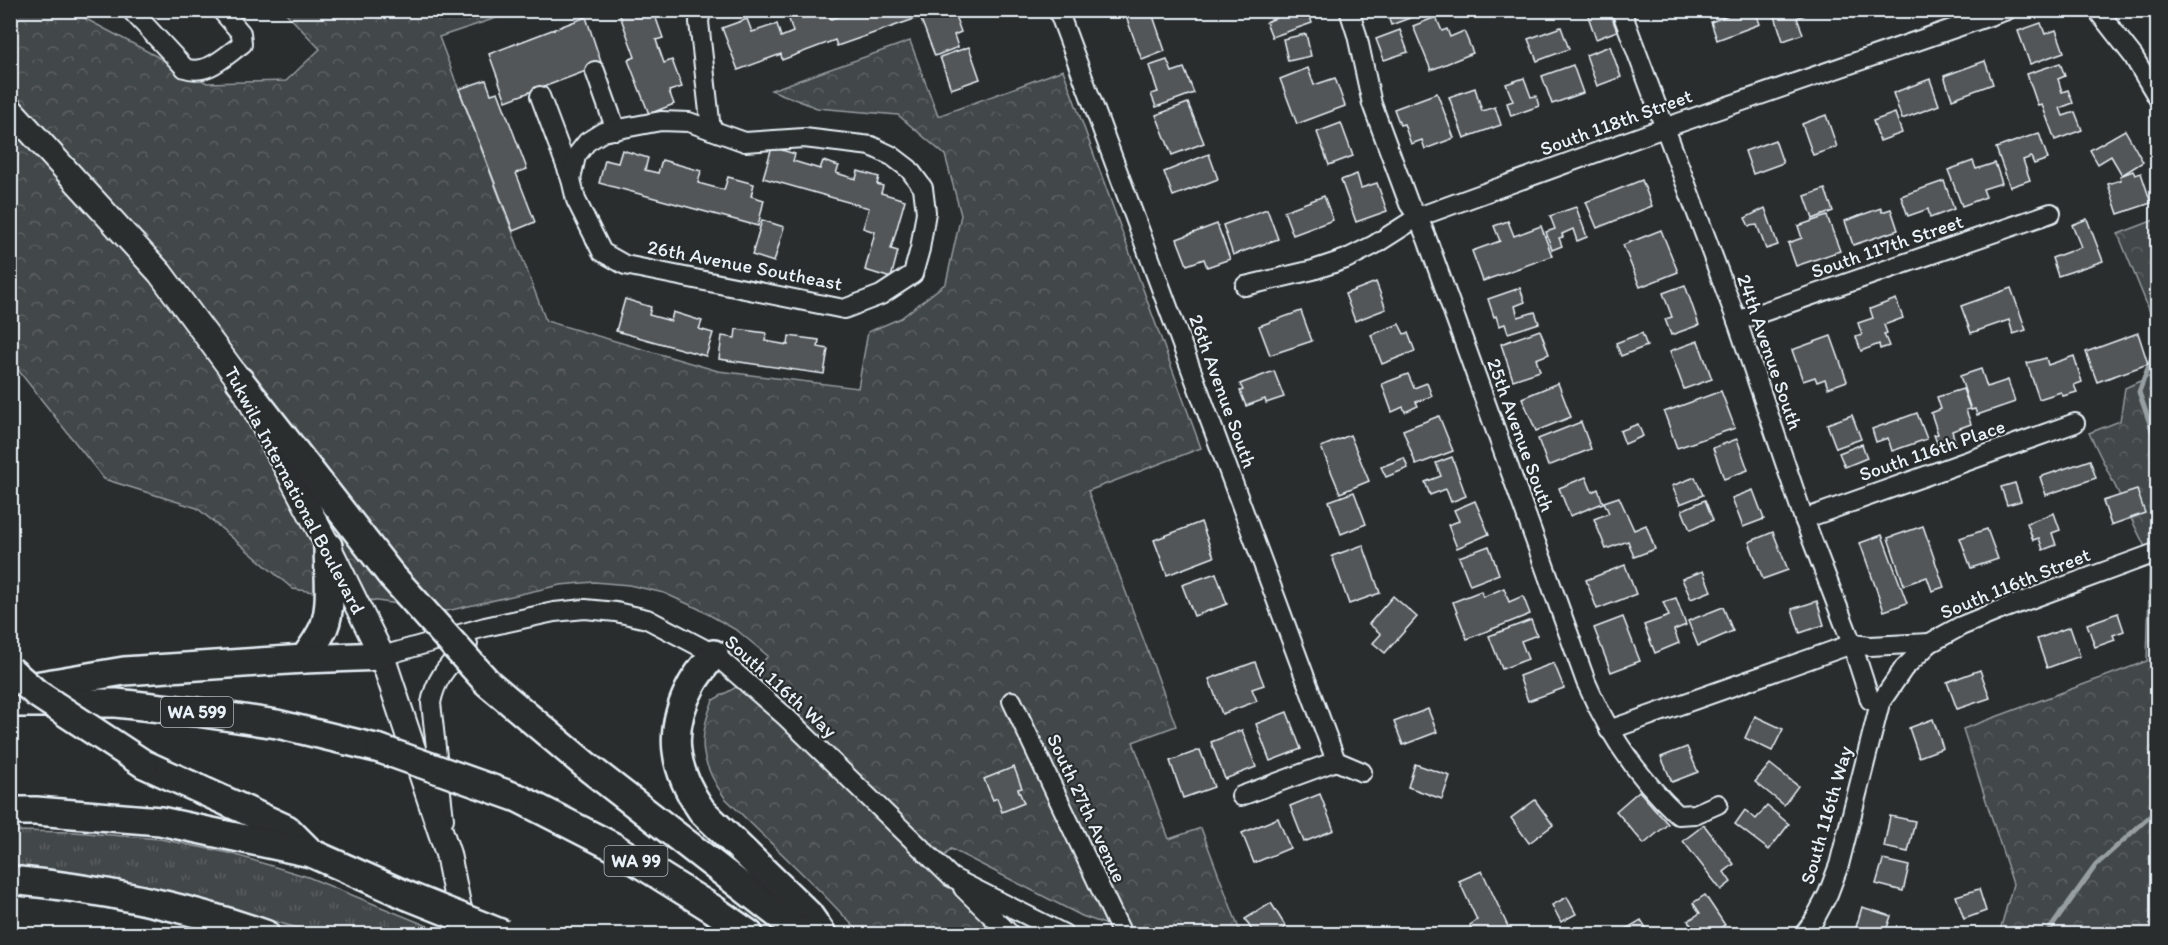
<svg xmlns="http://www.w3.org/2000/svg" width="2168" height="945" viewBox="0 0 2168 945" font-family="Itim,sans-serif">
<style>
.grass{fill:url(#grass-tufts);stroke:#959ca0;stroke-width:1.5}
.forest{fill:url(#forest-crowns);stroke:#959ca0;stroke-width:1.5}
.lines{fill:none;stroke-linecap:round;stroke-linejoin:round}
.stream{stroke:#989fa3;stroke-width:5}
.building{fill:#535759;stroke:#e8f1f8;stroke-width:1.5}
.minor-casing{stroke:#e8f1f8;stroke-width:22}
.major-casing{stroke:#e8f1f8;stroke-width:28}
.highway-casing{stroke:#e8f1f8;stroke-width:32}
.minor{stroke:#2a2d2e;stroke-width:18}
.major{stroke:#2a2d2e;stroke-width:24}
.highway{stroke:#2a2d2e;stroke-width:27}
.highway-bridge-casing{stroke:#e8f1f8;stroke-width:32;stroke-linecap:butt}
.highway-bridge{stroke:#2a2d2e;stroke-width:27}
.labels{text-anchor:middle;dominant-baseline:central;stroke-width:4.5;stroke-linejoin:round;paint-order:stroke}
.shield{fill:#2a2d2e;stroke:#afb6bb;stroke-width:1.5}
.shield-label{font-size:18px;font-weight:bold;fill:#e8f1f8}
.street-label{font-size:20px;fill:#e8f1f8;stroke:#2a2d2e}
</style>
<defs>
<pattern id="grass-tufts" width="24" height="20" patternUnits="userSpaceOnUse" patternTransform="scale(1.5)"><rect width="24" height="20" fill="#424648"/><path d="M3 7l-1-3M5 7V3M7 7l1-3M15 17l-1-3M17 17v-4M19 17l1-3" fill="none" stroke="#5d6163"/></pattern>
<pattern id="forest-crowns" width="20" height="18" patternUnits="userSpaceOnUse" patternTransform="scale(1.5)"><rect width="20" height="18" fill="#424648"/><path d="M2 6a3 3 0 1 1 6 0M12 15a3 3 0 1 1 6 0" fill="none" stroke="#5d6163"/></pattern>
</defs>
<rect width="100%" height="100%" fill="#2a2d2e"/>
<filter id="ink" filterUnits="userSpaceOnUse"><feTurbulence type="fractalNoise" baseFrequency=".0167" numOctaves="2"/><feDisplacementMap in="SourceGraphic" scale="12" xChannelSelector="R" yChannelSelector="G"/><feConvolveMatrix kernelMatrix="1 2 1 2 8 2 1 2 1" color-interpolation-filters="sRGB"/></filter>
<g filter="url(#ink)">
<polygon class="grass" points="11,831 74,832 160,839 229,853 308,877 430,927 431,934 319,934 212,904 126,883 44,873 11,871"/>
<g class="forest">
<path d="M11 11H71L207 83 286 81 320 49 284 11H495L499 17 439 37 546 321 718 371 858 388 868 332 901 318 946 283 961 215 945 155 898 115 817 108 771 90 910 41 938 116 1063 70 1201 448 1088 491 1176 726 1133 742 1169 839 1201 828 1241 934H1133L1082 916 951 849 933 868 1001 934H861L822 893 725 798C700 763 697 740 713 700L742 684 768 656 738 631 699 609 664 593 629 585 594 582 560 585 447 611 293 589 197 508 104 479 11 361Z"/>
<polygon points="2157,219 2158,219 2157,329 2118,234"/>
<polygon points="2157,373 2157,386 2149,390 2158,406 2157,934 1999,934 2013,884 1963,729 2147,661 2150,557 2089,433 2120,421 2125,388"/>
</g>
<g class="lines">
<g class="stream">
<polyline points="2158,341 2139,392 2158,447"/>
<polyline points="2048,934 2050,929 2096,865 2158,809"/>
</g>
</g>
<g class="building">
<polygon points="618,10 653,10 663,38 656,40 664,63 672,60 682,87 669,91 674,104 649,114 628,60 635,57"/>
<polygon points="813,10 828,10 831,19 855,10 953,10 961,32 954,35 958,47 935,56 920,17 837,46 835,40 782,60 781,54 738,70 722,28 747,19 752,32 777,24 781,37 793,32 789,19"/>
<polygon points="1136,10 1151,10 1165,51 1142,60 1125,14"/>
<polygon points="1296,10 1308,10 1312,23 1272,37 1266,22"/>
<polygon points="1386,10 1431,10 1391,25"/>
<polygon points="1604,10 1609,10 1617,31 1596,39 1588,16"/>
<polygon points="1741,10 1755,10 1760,24 1717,40 1711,22"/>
<polygon points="1773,10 1818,10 1797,18 1803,34 1783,41"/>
<polygon points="586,17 602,65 506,101 489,54"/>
<polygon points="1436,17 1442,31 1447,29 1450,37 1464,31 1473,53 1431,70 1413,26"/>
<polygon points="2041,23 2045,34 2056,30 2064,52 2030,64 2018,31"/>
<polygon points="1561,27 1569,49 1537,61 1528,39"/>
<polygon points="1400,30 1408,52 1384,60 1376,39"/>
<polygon points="1306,34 1311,56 1288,61 1283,39"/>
<polygon points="1610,46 1621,77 1597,86 1586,55"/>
<polygon points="969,47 980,79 951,89 940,57"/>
<polygon points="1167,60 1172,72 1184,68 1194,93 1156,107 1151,94 1158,92 1149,66"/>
<polygon points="1985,61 1993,84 1952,99 1944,76"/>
<polygon points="2060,63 2065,76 2058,79 2062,92 2068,90 2073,103 2060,108 2063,116 2075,112 2082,130 2055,140 2042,105 2038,106 2027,74"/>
<polygon points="1573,65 1583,93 1552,104 1542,76"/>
<polygon points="1308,68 1314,85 1335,78 1345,106 1297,124 1280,79"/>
<polygon points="1524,78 1531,97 1536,96 1539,106 1511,116 1507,103 1513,101 1506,84"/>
<polygon points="1930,79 1939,105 1902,119 1893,93"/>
<polygon points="486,80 491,94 498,92 527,169 516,173 535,222 513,231 459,89"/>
<polygon points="1475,88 1482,111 1495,107 1501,125 1464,138 1449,97"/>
<polygon points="1437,93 1454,138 1425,149 1422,140 1411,144 1404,124 1400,125 1394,109"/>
<polygon points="1188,103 1204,143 1172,155 1156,115"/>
<polygon points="1895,113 1902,133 1880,141 1873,121"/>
<polygon points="1826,115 1837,147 1813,155 1802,124"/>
<polygon points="1341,123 1353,156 1329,165 1317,132"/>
<polygon points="2125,130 2143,162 2122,175 2111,156 2098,164 2090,150"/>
<polygon points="2039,133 2048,159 2034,164 2031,157 2023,160 2030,180 2010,187 1996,148"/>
<polygon points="1775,140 1783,163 1753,174 1745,151"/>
<polygon points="772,147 795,154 793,161 820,169 823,161 839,166 836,173 856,179 858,171 879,177 877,184 883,186 881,193 905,200 891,249 898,251 891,278 865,270 875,232 863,228 869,208 763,178"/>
<polygon points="622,150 648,158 645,170 658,173 662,160 701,171 698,183 724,190 728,177 754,184 751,196 764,200 758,226 599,183 605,160 618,163"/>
<polygon points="1209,154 1218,179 1173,196 1164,172"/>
<polygon points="1973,161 1976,169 1995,163 2002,183 1983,189 1986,197 1962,206 1948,170"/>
<polygon points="2133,171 2135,175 2141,173 2151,203 2118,214 2108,184 2121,180 2120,176"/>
<polygon points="1357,174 1361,188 1377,183 1387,211 1356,222 1341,180"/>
<polygon points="1642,180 1652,206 1597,228 1586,202"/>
<polygon points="1944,181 1954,209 1930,218 1928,209 1908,216 1901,196"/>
<polygon points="1825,189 1833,211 1813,219 1805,196"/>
<polygon points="1324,196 1333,220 1293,235 1284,211"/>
<polygon points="1576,207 1587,237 1577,241 1573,229 1562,234 1563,237 1559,238 1562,246 1552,250 1546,232 1555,229 1550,216"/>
<polygon points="1765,208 1778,245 1766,249 1757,225 1749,226 1745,218"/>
<polygon points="1881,208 1882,212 1891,209 1898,230 1853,245 1845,221"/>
<polygon points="1267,209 1278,239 1233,255 1223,225"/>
<polygon points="1827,216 1840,251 1796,266 1788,243 1802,238 1798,226"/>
<polygon points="2087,219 2103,261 2058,276 2052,258 2081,247 2072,225"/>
<polygon points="762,220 784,227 774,262 752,255"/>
<polygon points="1508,221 1514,236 1541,226 1552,256 1483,281 1472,251 1500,241 1494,226"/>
<polygon points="1217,224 1230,259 1207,267 1204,259 1187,265 1177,239"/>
<polygon points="1661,230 1678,272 1640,287 1623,245"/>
<polygon points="1376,282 1386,309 1355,321 1345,294"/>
<polygon points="1685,285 1699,325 1671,335 1665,319 1672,317 1663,293"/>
<polygon points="1520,288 1525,302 1515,306 1518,317 1535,312 1539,323 1508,333 1505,324 1499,326 1496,316 1494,317 1488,299"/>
<polygon points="2011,288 2026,330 2013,334 2009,320 1971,333 1961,306"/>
<polygon points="625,299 651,307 649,315 671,321 673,312 702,321 699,329 713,333 706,356 616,331"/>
<polygon points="1896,299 1903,318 1884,325 1887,333 1884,334 1889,346 1880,349 1879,344 1861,351 1856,337 1862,335 1858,323 1873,318 1870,309"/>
<polygon points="1301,311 1312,341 1270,355 1259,326"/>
<polygon points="1399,324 1404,334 1408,333 1415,351 1382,364 1371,335"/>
<polygon points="736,329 766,333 765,341 788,345 789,336 819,340 818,347 828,349 824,374 719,359 722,336 735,338"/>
<polygon points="1540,330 1549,354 1536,359 1540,371 1513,380 1501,344"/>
<polygon points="1642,333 1647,346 1621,356 1616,343"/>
<polygon points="2138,333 2148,364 2097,382 2086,352"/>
<polygon points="1831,336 1847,381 1828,388 1825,379 1817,382 1815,377 1803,381 1792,350"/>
<polygon points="1698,341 1712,379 1684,389 1670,351"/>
<polygon points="2074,356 2082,382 2074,385 2077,392 2063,396 2061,392 2039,399 2027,363 2046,358 2048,365"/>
<polygon points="1981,369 1987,387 2008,380 2015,402 1977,415 1975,409 1971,410 1960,376"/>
<polygon points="1274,371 1284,397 1266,403 1265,399 1246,406 1240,391 1243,390 1240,384"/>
<polygon points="1408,374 1414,388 1427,383 1432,396 1416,402 1418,406 1405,412 1403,407 1392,412 1382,384"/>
<polygon points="1558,383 1571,417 1536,431 1522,398"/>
<polygon points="1963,389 1970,409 1966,410 1971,424 1952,431 1956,445 1940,450 1934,435 1938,434 1931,413 1941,409 1937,397"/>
<polygon points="1721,391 1735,428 1677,448 1664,412"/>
<polygon points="1917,413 1927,439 1892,451 1888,438 1876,442 1872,429"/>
<polygon points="1852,415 1861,439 1836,448 1827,424"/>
<polygon points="1439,416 1453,451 1416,465 1403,430"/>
<polygon points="1581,422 1591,449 1548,466 1538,439"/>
<polygon points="1638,424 1643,436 1625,444 1620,431"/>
<polygon points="1350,435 1369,481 1340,493 1321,447"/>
<polygon points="1737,439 1748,470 1724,479 1713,448"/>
<polygon points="1862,444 1867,458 1845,467 1839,453"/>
<polygon points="1452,457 1466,496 1451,502 1446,489 1430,495 1425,482 1441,476 1436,463"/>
<polygon points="1404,458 1408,468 1386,477 1381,467"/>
<polygon points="2090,460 2096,478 2046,495 2040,477"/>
<polygon points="1586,477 1592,492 1598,489 1603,503 1570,516 1559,488"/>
<polygon points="1695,477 1703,495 1680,504 1672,486"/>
<polygon points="2015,483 2021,501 2007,505 2001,487"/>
<polygon points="1753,490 1764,519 1743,527 1732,498"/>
<polygon points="2137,490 2145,513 2111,525 2103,501"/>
<polygon points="1354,492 1366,524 1341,534 1329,501"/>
<polygon points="1619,497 1634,530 1646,525 1655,549 1634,557 1628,541 1606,549 1594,519 1609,513 1604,502"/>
<polygon points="1705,500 1713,520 1690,530 1682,510"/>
<polygon points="1475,501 1489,534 1457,548 1448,525 1459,521 1454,510"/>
<polygon points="2054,513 2060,530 2052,533 2056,545 2043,550 2039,538 2033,540 2027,523"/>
<polygon points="1201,522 1214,557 1167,575 1154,540"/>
<polygon points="1923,526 1944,587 1932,591 1927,577 1904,585 1888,538"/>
<polygon points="1987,529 1998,559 1971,568 1960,538"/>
<polygon points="1773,532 1788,570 1763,579 1749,542"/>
<polygon points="1882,535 1907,603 1884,611 1860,543"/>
<polygon points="1363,545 1380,593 1349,604 1332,556"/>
<polygon points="1489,546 1499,574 1470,585 1459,557"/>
<polygon points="1625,565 1636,594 1597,609 1586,580"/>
<polygon points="1703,571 1711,591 1691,599 1682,579"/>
<polygon points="1216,573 1227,604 1194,616 1182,585"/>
<polygon points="1504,588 1509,602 1523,596 1530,614 1467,639 1453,602 1481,591 1483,597"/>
<polygon points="1393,596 1417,617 1385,653 1373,643 1381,634 1369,624"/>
<polygon points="1676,598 1686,625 1674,630 1679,643 1655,653 1644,625 1669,616 1663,602"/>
<polygon points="1817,601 1824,625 1800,633 1792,609"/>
<polygon points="1723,607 1733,631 1698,646 1688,621"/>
<polygon points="2118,613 2124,631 2113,635 2115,640 2095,647 2087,624"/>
<polygon points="1623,617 1640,661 1611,672 1594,628"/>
<polygon points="1531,620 1537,635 1521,641 1528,659 1502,669 1489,636"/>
<polygon points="2070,627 2080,656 2047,668 2037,639"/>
<polygon points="1255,662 1264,685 1252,689 1257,701 1222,714 1209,679"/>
<polygon points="1554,663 1564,688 1528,701 1519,676"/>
<polygon points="1980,670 1990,698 1957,709 1947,682"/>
<polygon points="1428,709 1437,732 1403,745 1394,722"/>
<polygon points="1287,712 1301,749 1270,761 1256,724"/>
<polygon points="1755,716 1783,729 1772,751 1745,738"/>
<polygon points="1933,719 1943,748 1919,757 1909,728"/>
<polygon points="1242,730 1256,767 1225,779 1211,742"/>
<polygon points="1687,747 1698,772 1672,782 1661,757"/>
<polygon points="1200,750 1214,787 1183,798 1170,761"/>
<polygon points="1415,764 1450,776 1442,799 1408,787"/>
<polygon points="1770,764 1798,786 1784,805 1755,782"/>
<polygon points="1014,767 1022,788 1018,789 1024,803 1002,812 997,798 993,800 984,779"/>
<polygon points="1639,791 1668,824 1644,844 1616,811"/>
<polygon points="1320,794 1334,830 1304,842 1290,806"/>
<polygon points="1535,800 1553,825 1529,843 1511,818"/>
<polygon points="1767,806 1789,824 1769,850 1735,824 1745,810 1756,819"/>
<polygon points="1890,816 1915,821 1908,852 1884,847"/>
<polygon points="1278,818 1290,848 1254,863 1242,833"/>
<polygon points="1704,825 1734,864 1724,872 1731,882 1721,890 1683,841"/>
<polygon points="1883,860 1909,866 1903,891 1876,884"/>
<polygon points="1482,871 1510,931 1511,934 1473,934 1470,925 1477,920 1459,881"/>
<polygon points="1979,889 1986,911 1964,919 1956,896"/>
<polygon points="1705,895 1725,925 1711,934 1697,934 1688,921 1700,913 1693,903"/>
<polygon points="1567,897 1576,914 1561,922 1552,905"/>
<polygon points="1271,903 1286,927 1277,933 1278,934 1254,934 1245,919"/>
<polygon points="1862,907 1891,916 1885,934 1854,934"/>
<polygon points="1641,920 1650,934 1623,934 1621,932"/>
</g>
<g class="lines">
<defs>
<g id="minor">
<path d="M131 10 185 68C207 76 225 56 242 44L241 33 221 10"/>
<polyline points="701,10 699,22 711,130"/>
<polyline points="1058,10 1336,761 1362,772"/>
<path d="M1349 10 1357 35 1372 104 1409 204 1418 217 1427 239 1586 682C1608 733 1637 777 1678 815L1695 814 1718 804"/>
<polyline points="1621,10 1737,321 1804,519 1852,644 1870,700 1880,703"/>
<polyline points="2097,10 2133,56 2158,98"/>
<polyline points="595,71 616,130"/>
<polyline points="540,96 571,179"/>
<polygon points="661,121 689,122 745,142 804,138 871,146 892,156 909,169 923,188 926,212 920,249 913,274 881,295 844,309 625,265 602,252 576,200 571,179 576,156 587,142 603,132"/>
<polyline points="1245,286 1313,270 1346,259 1374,245 1418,217 1664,128 2007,10"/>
<polyline points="1737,321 2051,213"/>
<polyline points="1804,519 2075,423"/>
<polyline points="382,656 485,627 554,612 585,609 616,612 647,619 714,654 786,717 951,877 1064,934"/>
<polyline points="1012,701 1122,934"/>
<polyline points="1609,730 1852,644 1870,646 1930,643"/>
<polyline points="1241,796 1336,761"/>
<path d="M444 819 431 703C436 676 450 664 468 644"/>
<polyline points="963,888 1010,934"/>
<polyline points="1804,934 1813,922 1828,894 1839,865 1880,703 1904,668 1930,643 1961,626 2003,609 2158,552"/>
</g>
<polyline id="major" points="10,109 160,273 240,381 328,546 382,656 448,854 464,934"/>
<g id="highway">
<polyline points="240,381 391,575"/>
<path d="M714 654C707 663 698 673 692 684 667 730 673 769 702 811L808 914 822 934"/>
<path d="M304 659C312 648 319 638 324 627 333 605 328 569 328 546"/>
<polyline points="488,683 589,768 803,934"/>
<polyline points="17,689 124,671 304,659 382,656"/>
<polyline points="10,703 116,703 197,712 277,724 380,749"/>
<polyline points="144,764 287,829 311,853"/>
<polyline points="518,798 612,846 713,909 749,934"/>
<polyline points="10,811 36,811 160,821 311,853 408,896"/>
<path d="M10 880C96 888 184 906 265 934"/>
</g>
</defs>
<use href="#minor" class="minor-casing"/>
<use href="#major" class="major-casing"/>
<use href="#highway" class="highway-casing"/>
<use href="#minor" class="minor"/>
<use href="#major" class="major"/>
<use href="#highway" class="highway"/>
<defs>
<g id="highway-bridge">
<polyline points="391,575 488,683"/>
<polyline points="10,670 36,693 144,764"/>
<polyline points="380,749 518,798"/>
<polyline points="408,896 503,934"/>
</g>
</defs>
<use href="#highway-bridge" class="highway-bridge-casing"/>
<use href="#highway-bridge" class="highway-bridge"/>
</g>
</g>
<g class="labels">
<g class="shield">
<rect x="161" y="697" width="72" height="30" rx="4.5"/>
<rect x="604.5" y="846" width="63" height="30" rx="4.5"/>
</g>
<g class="shield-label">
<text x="197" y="712">WA 599</text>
<text x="636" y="861">WA 99</text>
</g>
<g class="street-label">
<text transform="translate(1616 122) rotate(-20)">South 118th Street</text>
<text transform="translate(1887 246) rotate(-19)">South 117th Street</text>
<text transform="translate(745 265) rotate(11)">26th Avenue Southeast</text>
<text transform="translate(1770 352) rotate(71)">24th Avenue South</text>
<text transform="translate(1223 391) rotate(70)">26th Avenue South</text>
<text transform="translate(1521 435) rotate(70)">25th Avenue South</text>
<text transform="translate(1932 450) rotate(-19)">South 116th Place</text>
<text transform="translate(295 490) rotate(62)">Tukwila International Boulevard</text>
<text transform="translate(2015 583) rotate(-22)">South 116th Street</text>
<text transform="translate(781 686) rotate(42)">South 116th Way</text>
<text transform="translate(1087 808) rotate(65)">South 27th Avenue</text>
<text transform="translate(1826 815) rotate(-74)">South 116th Way</text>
</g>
</g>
<rect width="2168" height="945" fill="none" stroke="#2a2d2e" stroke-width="36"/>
<rect x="18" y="18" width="2132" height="909" fill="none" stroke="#e8f1f8" stroke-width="2" filter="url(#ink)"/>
</svg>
